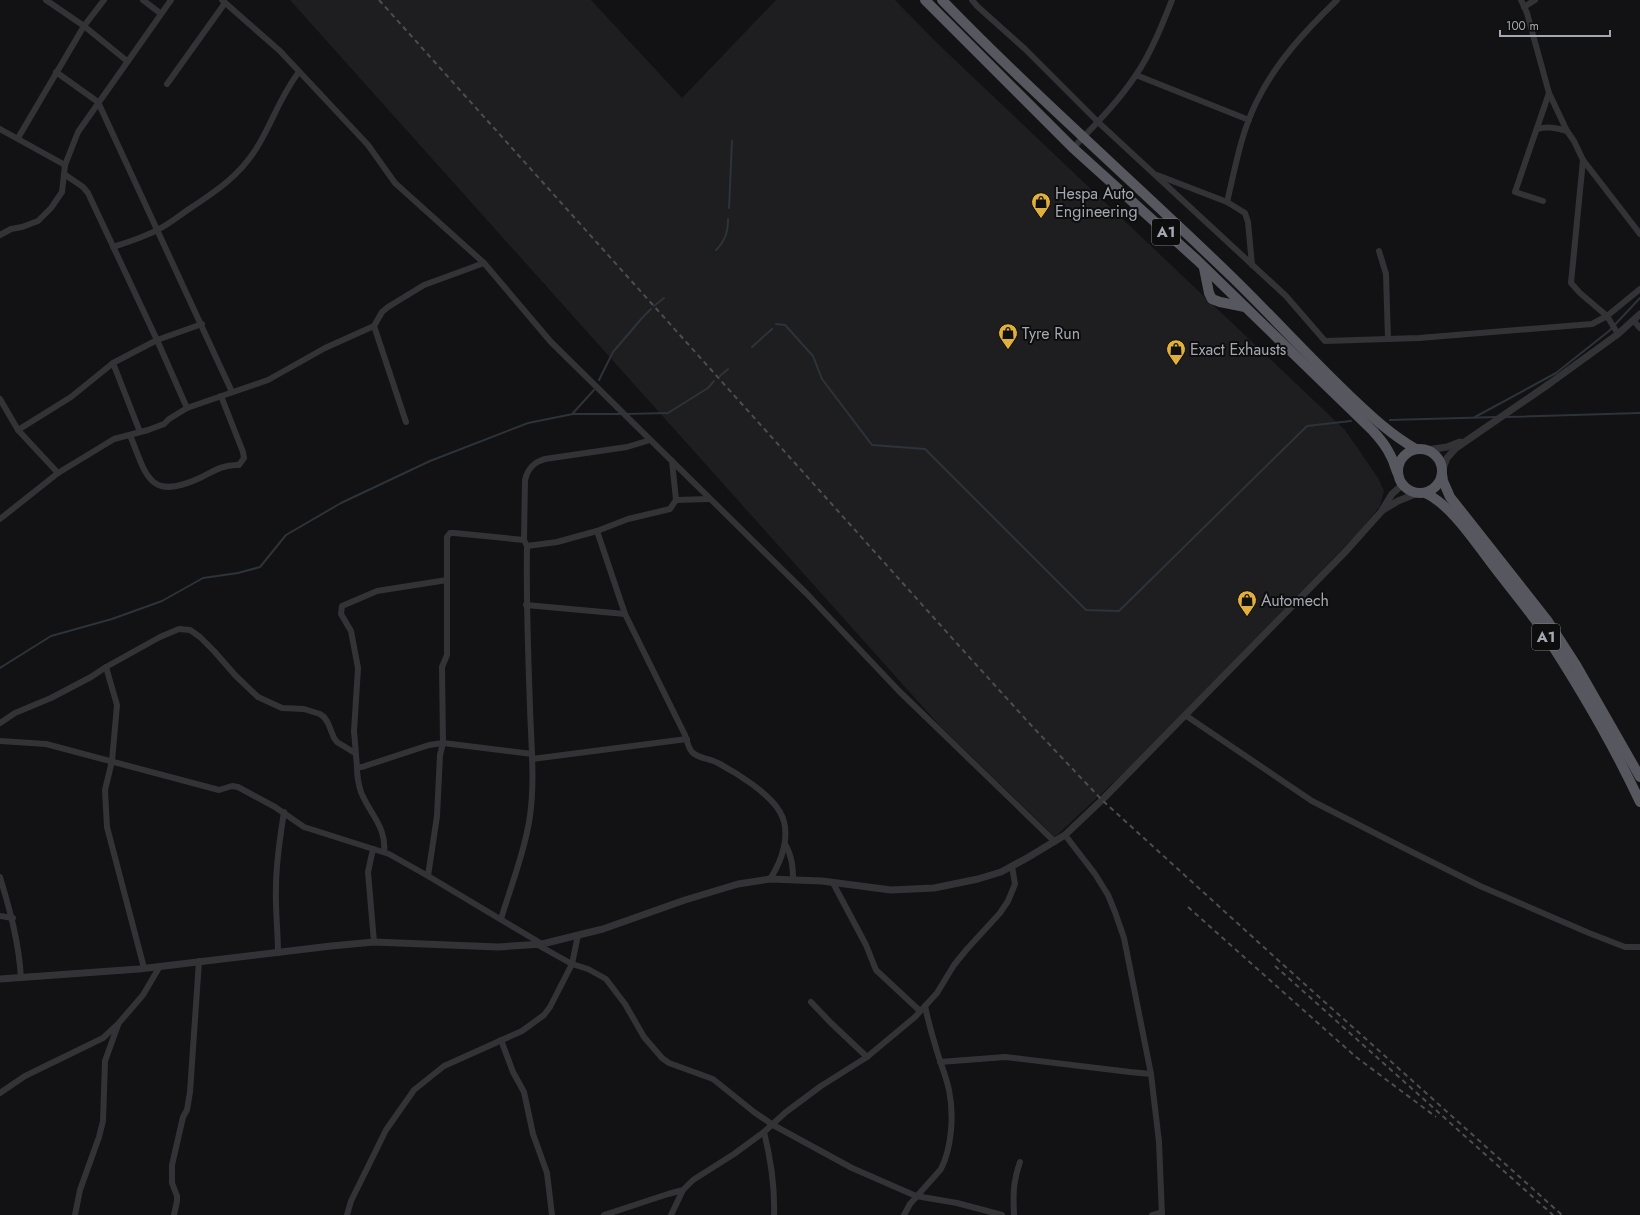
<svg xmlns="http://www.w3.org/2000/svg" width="1640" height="1215" viewBox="0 0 1640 1215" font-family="Jost,sans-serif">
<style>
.built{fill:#1e1e20}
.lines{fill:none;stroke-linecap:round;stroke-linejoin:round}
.stream{stroke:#2c333a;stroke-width:2}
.minor{stroke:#333337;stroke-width:6}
.tertiary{stroke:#333337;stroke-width:7}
.trunk{stroke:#57585f;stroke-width:10}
.rail{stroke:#4c4d52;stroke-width:2;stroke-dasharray:5 4;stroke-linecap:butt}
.labels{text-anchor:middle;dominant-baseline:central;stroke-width:4;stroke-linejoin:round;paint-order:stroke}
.shield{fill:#0d0d0e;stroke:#777a81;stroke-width:1}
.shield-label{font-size:15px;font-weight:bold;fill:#a4a8b2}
.poi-label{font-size:16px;fill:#a4a8b2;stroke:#0d0d0e;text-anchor:start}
</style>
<rect width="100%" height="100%" fill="#121113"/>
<polygon class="built" points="290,0 591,0 682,98 776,0 895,0 936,42 1345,430 1378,478 1384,491 1380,506 1361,530 1130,767 1055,837 940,726"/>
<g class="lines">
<g class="stream">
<polyline points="729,208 732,141"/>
<path d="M716 250C725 241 728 232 728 219"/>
<polyline points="654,306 664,298"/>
<polyline points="776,324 785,325 813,356 822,379 872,445 925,449 1086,610 1119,611 1307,426 1351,421"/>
<polyline points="752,347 772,329"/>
<polyline points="720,376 728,369"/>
<polyline points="599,380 613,352 642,318 651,309"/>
<polyline points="573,413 594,390"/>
<polyline points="626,414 668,413 708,388 714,381"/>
<polyline points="1475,417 1556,373 1609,331 1640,298"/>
<polyline points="1505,417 1640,413"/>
<polyline points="1390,420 1497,417"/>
<polyline points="0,668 51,636 112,619 162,601 203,578 238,573 260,567 286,535 341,503 430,461 528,423 573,414 621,414"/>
</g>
<g class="minor">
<polyline points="46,0 84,26 127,61"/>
<polyline points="143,0 160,13"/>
<polyline points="222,0 280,51 368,145 395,183 484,263 551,342 807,594 899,691 1055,842"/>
<polyline points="972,0 977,6 1025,49 1098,122 1286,296 1325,341 1419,338 1592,324 1607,316 1580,293 1571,283 1583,160"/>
<polyline points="1521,0 1527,13 1549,93 1567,131 1574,141 1583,160 1640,234"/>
<polyline points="1524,7 1535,0"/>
<polyline points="56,72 98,102 232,392"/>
<polyline points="1136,75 1249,120"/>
<polyline points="167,84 225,3"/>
<polyline points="0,129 65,165"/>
<path d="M1537 129C1548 126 1556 128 1567 131"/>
<polyline points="18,138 84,26 104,0"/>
<path d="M1073 148C1095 125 1118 102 1136 75 1151 53 1162 25 1172 0"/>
<polyline points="64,174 83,187 88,193 157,340 187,408"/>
<polyline points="1157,175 1227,202 1245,213 1248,222 1252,265"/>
<polyline points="1543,201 1515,192 1549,93"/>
<path d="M1227 202C1235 169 1241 133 1256 103 1275 63 1306 30 1337 0"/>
<polyline points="0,235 11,229 22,227 38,221 51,208 62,192 65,165 78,132 171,0"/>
<path d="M113 247C128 242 145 237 159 229 169 224 179 216 189 209 216 191 238 177 256 149 272 124 280 96 299 72"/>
<polyline points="1379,251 1386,274 1388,339"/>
<polyline points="1634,321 1640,328"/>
<polyline points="374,326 406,422"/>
<polyline points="1618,334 1607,316 1640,289"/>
<polyline points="113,363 140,432"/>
<polyline points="0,399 18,430 58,473"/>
<polyline points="18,430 71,397 113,363 157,340 202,324"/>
<path d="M130 435C147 477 149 502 202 477 215 470 225 464 239 465L244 458 243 452 221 396"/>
<polyline points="672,461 676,500"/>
<polyline points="0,519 58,473 114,439 148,430 164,424 169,419 187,408 268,380 325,348 374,326 382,312 388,307 424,285 484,263"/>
<path d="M597 531 625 614 685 735C687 740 688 748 692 752 698 759 710 758 718 763 737 773 769 793 780 812 792 833 782 861 770 879"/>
<polyline points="527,546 557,542 597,531 628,519 670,509 676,500 710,499"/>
<polyline points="526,605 625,614"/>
<polyline points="106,667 117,705 112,761 105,790 107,827 144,968"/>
<polyline points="1185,715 1312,801 1406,849 1480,886 1589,933 1625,947 1640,947"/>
<polyline points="0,723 15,713 51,698 91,677 106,667 160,637 179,629 190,630 200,637 214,651 235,675 258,697 282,708 304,709 320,714 324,717 328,723 334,738 337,742 355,753"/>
<polyline points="0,741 46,744 219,790 232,786 238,787 275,807 304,827 389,854 428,876 542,944"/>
<polyline points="532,759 687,739"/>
<polyline points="357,767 354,731 358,668 351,631 341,614 342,606 377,591 447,580"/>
<polyline points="1065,835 1095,874 1108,895 1115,912 1124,938 1151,1074 1159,1142 1162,1215"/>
<path d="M785 844C792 856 793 867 793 880"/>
<polyline points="373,849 368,872 374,942"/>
<path d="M384 852C387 827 369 813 361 792 358 783 357 776 357 767H362L429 745 443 743 532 754"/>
<polyline points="428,876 437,816 440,755 443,743 442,667 447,655 447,537 450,533 454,533 524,540"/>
<path d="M0 877C10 910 19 943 21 978"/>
<polyline points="833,883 866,945 876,970 920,1011"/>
<polyline points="0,916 13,918"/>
<path d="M501 919C511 886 525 850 530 816 535 780 531 743 530 707 528 653 526 600 527 546L524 540 525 480C528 468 534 462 545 459L627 447 650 440"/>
<polyline points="536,944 572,964 588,969 606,979 625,1004 644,1037 662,1058 669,1063 713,1079 754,1112 773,1125 852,1168 916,1196 957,1203 1002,1215"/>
<path d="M278 953C278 931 275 908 276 887 276 862 280 837 284 812"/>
<polyline points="811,1002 831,1023 867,1057"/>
<polyline points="501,1040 513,1072 524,1092 533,1134 547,1173 552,1215"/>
<polyline points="940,1062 1005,1057 1130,1072 1151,1074"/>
<polyline points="0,1093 25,1076 103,1038 118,1024 143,995 160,966"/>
<path d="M764 1132C771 1160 775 1186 774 1215"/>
<polyline points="75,1215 80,1190 99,1137 103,1121 105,1061 118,1025"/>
<polyline points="174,1215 177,1201 177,1196 172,1183 172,1165 183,1117 187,1110 190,1092 199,961"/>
<polyline points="347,1215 351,1201 386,1130 414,1090 444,1066 522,1031 544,1015 550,1007 572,964 578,935"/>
<polyline points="604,1215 668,1194 683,1190"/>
<polyline points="671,1215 683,1190 693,1180 734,1154 764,1132 786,1112 821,1086 867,1057 915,1017 937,993 954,965 967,949 1000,913 1008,901 1015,884 1012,866"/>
<path d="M904 1215 910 1204 941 1169C952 1147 954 1114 949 1090 946 1076 940 1062 936 1048 932 1035 928 1020 925 1006"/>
<path d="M1014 1215C1013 1195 1013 1182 1020 1162"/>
<polyline points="1152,1215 1162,1212"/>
</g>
<g class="tertiary">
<polyline points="1427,450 1447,447 1460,442"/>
<polyline points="1442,471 1447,458 1456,448 1549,384 1618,334 1640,314"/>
<polyline points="1383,510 1398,501 1418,493"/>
<polyline points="0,979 139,969 331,946 374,942 498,947 542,944 603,929 685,900 738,884 770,879 822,881 891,890 934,888 978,879 1001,872 1027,858 1065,835 1102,800 1346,551 1381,512 1392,494 1402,485"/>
</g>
<g class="trunk">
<path d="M925 0 1073 148 1197 260 1373 431C1385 444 1392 455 1397 472"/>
<path d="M942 0C1035 96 1136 184 1232 277 1272 316 1309 357 1350 396 1370 415 1391 435 1416 449"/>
<polyline points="1204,268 1209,293 1212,299 1220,302 1245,307"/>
<circle cx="1420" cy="471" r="22"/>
<polyline points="1442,474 1443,481 1450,497 1547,620 1576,665 1640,777"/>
<path d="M1425 493C1450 504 1473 539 1489 560 1506 583 1525 605 1541 628 1577 683 1612 742 1640 802"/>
</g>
<g class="rail">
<polyline points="379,0 961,648 1030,724 1102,800 1279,961 1562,1215"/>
<polyline points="1188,907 1356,1057 1436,1117"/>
<polyline points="1275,966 1553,1215"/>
</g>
</g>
<defs>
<symbol id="shop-pin" viewBox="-11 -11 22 30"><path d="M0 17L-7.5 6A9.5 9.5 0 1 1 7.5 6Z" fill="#e1af3b" stroke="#0d0d0e"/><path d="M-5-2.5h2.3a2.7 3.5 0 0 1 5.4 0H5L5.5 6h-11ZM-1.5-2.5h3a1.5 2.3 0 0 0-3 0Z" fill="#111"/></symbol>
</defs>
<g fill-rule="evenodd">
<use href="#shop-pin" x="1030" y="191" width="22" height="30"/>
<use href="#shop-pin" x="997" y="322" width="22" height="30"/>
<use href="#shop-pin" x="1165" y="338" width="22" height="30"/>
<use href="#shop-pin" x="1236" y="589" width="22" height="30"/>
</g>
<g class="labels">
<g class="shield">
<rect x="1152" y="219" width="28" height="26" rx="3"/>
<rect x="1532" y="624" width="28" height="26" rx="3"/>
</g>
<g class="shield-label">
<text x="1166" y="232">A1</text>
<text x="1546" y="637">A1</text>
</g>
<g class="poi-label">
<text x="1055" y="193">Hespa Auto<tspan x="1055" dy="18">Engineering</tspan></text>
<text x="1022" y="333">Tyre Run</text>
<text x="1190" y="349">Exact Exhausts</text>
<text x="1261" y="600">Automech</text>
</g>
</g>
<path d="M1500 30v6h110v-6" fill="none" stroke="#a4a8b2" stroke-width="2"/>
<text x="1506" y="30" font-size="12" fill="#a4a8b2" stroke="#0d0d0e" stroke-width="3" paint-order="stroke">100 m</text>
</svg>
